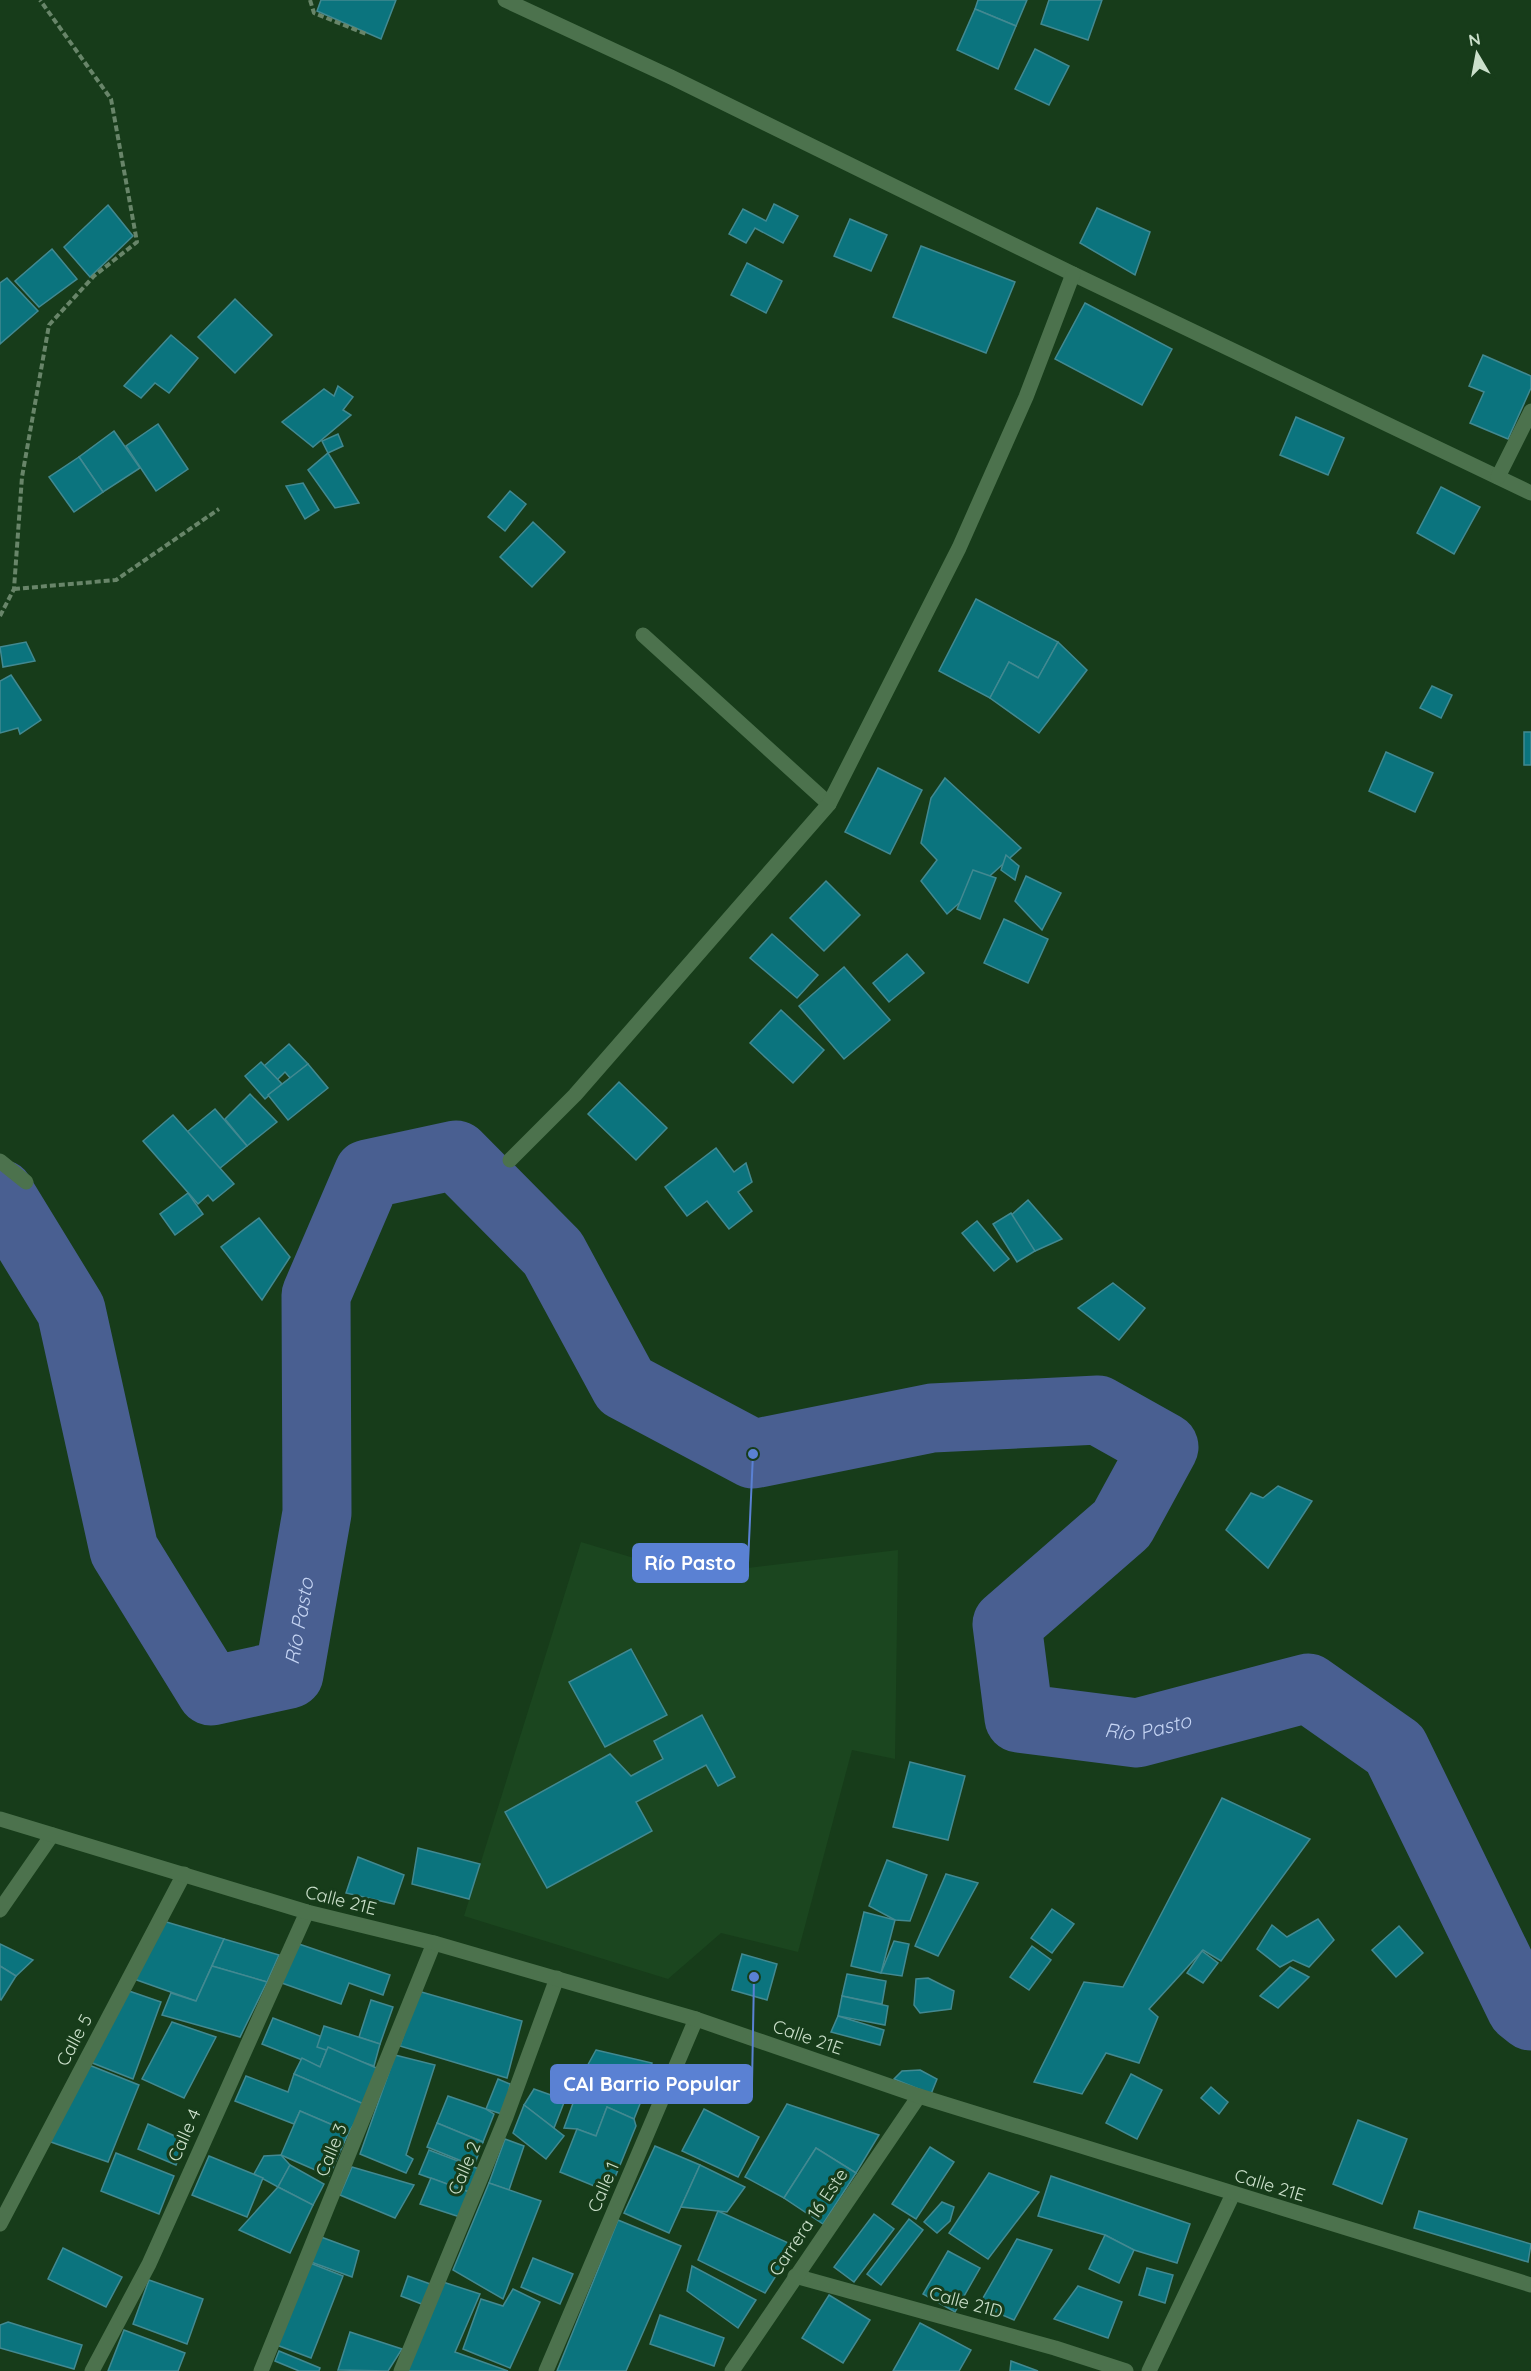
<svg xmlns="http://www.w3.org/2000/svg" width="1531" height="2371" viewBox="0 0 1531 2371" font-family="Quicksand,sans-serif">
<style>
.built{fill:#1b461f}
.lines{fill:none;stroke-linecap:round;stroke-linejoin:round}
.river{stroke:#495f91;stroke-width:69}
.building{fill:#0b747e;stroke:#428991;stroke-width:1.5}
.path{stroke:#688569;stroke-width:4;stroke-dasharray:6 3;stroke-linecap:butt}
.street{stroke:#4c724d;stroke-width:15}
.secondary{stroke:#4c724d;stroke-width:15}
.labels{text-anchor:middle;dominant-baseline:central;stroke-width:6;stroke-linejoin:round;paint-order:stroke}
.street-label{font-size:18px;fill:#cbe0cb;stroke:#173c1a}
.water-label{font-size:20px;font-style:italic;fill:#c5d4f3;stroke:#173c1a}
.leader{fill:none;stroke:#5a81d3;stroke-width:2}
.callout-dot{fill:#5a81d3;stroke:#173c1a;stroke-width:2}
.callout{fill:#5a81d3;stroke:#5a81d3;stroke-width:2}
.callout-label{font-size:20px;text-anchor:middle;font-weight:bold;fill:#fff}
</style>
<rect width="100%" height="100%" fill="#173c1a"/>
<polygon class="built" points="581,1542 690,1575 898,1550 895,1759 852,1750 798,1952 721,1933 668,1979 464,1916"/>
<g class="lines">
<path class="river" id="s1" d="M0 1194 71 1310 124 1550 211 1691 289 1674 317 1513 316 1295 368 1174 456 1155 553 1253 625 1386 753 1454 932 1418 1098 1410 1164 1447 1122 1524 1007 1624 1019 1718 1137 1733 1308 1688 1395 1749 1521 2008 1531 2016"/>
</g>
<g class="building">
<polygon points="321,0 396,0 381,39 317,11"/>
<polygon points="978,0 1027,0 1016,26 975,9"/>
<polygon points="1049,0 1102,0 1088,40 1041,24"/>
<polygon points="975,9 1016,26 998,69 957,50"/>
<polygon points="1035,49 1069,66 1049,105 1015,89"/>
<polygon points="774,204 798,216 783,243 755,228 746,243 729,234 743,209 766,221"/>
<polygon points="108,205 133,236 90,277 64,247"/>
<polygon points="1097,208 1150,232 1135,275 1080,243"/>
<polygon points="850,219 887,235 871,271 834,256"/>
<polygon points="921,246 1015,282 986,353 893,317"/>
<polygon points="52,249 77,279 39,307 15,281"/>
<polygon points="747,263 782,281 766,313 731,295"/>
<polygon points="7,278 38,311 0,344 0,283"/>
<polygon points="235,299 272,335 235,373 198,337"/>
<polygon points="1085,303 1172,349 1142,405 1055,359"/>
<polygon points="171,335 198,358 169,393 155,383 141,398 124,386"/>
<polygon points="1483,355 1531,376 1531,388 1508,439 1470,423 1484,392 1469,386"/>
<polygon points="338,386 353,397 343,410 351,415 313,447 282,422 324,389 334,396"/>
<polygon points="1296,417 1344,438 1328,475 1280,455"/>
<polygon points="158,424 188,469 156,491 126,446"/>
<polygon points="114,431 140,468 103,492 79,457"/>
<polygon points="338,434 343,446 328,453 322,441"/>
<polygon points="328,453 359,503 335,508 308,470"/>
<polygon points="79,457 103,492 74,512 49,477"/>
<polygon points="303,483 319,510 305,519 286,486"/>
<polygon points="1441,487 1480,507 1454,554 1417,533"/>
<polygon points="510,491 526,504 505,531 488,517"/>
<polygon points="533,522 565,552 532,587 500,557"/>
<polygon points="976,599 1058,642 1038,678 1009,662 990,698 939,671"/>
<polygon points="26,642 35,661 3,667 0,647"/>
<polygon points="1058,642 1087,670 1039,733 990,698 1009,662 1038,678"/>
<polygon points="11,675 41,720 20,734 18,728 0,733 0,681"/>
<polygon points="1432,686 1452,695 1441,718 1420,708"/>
<rect x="1524" y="732" width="7" height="33"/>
<polygon points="1386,752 1433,773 1415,812 1369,791"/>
<polygon points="878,768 922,790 890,854 845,832"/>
<polygon points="945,778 1021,848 947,914 921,881 937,860 921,843 931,798"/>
<polygon points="1006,855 1019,866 1015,880 1001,870"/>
<polygon points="973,870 996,878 980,919 957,909"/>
<polygon points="1026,876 1061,893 1042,930 1015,901"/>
<polygon points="826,881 860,915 824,951 790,918"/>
<polygon points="1004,919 1048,939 1028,983 984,963"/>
<polygon points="772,934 818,975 797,998 750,958"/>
<polygon points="907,954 924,973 889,1002 873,983"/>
<polygon points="844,967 890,1020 844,1059 799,1006"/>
<polygon points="781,1010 824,1050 793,1083 750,1043"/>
<polygon points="289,1044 308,1064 291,1079 285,1072 277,1080 264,1066"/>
<polygon points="261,1062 282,1084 265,1099 245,1076"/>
<polygon points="308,1064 328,1088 288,1120 268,1095"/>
<polygon points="619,1082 667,1128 636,1160 588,1114"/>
<polygon points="250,1094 277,1122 247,1146 225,1119"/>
<polygon points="215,1109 247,1146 219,1169 187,1132"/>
<polygon points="173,1115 234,1184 213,1201 208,1195 198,1204 143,1141"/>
<polygon points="716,1148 734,1172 746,1163 752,1182 738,1192 752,1211 729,1229 707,1201 687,1216 665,1187"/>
<polygon points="188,1193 203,1214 175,1235 160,1214"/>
<polygon points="1028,1200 1062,1239 1035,1251 1007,1219"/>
<polygon points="1011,1213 1035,1251 1017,1262 993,1224"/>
<polygon points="259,1218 290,1257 262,1300 221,1247"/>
<polygon points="977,1221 1009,1259 994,1271 962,1233"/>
<polygon points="1113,1283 1145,1308 1119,1340 1078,1308"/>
<polygon points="1278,1486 1312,1501 1268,1568 1226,1530 1251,1493 1263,1498"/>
<polygon points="631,1649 667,1715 605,1747 569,1682"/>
<polygon points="702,1715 735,1777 718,1786 706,1765 636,1802 652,1831 547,1888 505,1812 610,1754 631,1776 663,1759 654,1741"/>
<polygon points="910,1762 965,1776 948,1840 893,1827"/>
<polygon points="1222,1798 1310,1839 1221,1961 1203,1950 1149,2009 1158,2017 1139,2063 1106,2053 1082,2094 1034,2082 1084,1982 1123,1987"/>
<polygon points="418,1848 480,1864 469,1899 412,1884"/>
<polygon points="358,1857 404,1875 394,1904 346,1893"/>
<polygon points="887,1860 927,1875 910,1921 895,1920 869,1906"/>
<polygon points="946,1874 978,1883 938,1956 915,1946"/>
<polygon points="1052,1909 1074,1924 1052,1953 1031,1938"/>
<polygon points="864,1912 895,1920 881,1973 851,1966"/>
<polygon points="1318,1919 1334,1940 1309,1967 1293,1960 1280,1967 1257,1949 1272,1925 1287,1937"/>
<polygon points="163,1921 224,1939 196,2001 134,1979"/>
<polygon points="1399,1926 1423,1953 1396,1977 1372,1950"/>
<polygon points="224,1939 279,1955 267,1982 212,1966"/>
<polygon points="894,1941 909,1944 902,1976 881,1973"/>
<polygon points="296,1943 390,1975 383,1995 349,1983 341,2004 279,1982"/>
<polygon points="0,1944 33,1960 16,1976 0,1966"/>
<polygon points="1032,1946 1051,1960 1029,1990 1010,1977"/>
<polygon points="1202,1951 1218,1963 1203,1983 1187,1973"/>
<polygon points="742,1954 777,1964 767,2000 732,1990"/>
<polygon points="0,1966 16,1976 1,2000 0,1999"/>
<polygon points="212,1966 267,1982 240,2037 162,2015 171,1993 196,2001"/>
<polygon points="1290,1967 1309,1977 1278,2008 1260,1996"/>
<polygon points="847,1974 886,1981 882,2004 842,1996"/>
<polygon points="928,1978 954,1991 951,2009 920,2013 914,2005 916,1979"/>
<polygon points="129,1991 161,2002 133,2079 90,2062"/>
<polygon points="418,1991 522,2021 507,2078 400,2046"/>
<polygon points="842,1996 888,2006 885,2025 838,2016"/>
<polygon points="371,2000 393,2007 380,2044 359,2037"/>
<polygon points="838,2016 884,2030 880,2045 831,2032"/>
<polygon points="273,2018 320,2036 328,2047 320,2067 262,2044"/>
<polygon points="172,2022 216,2037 184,2098 142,2079"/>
<polygon points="324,2026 380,2044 374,2066 317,2047"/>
<polygon points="328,2047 381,2070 366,2105 294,2074 302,2058 320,2067"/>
<polygon points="596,2050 652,2063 645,2091 585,2070"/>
<polygon points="395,2055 435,2065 406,2155 413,2159 406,2173 360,2154"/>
<polygon points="84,2063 139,2085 108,2162 48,2141"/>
<polygon points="585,2070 645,2091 634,2119 607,2107 596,2136 577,2129 564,2128"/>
<polygon points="920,2070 937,2079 931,2094 894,2079 902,2071"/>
<polygon points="294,2074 366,2105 349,2132 300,2111 294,2124 235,2101 246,2076 288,2092"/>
<polygon points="1131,2074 1162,2090 1137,2139 1106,2123"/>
<polygon points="498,2079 510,2084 505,2115 486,2109"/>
<polygon points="1211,2087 1228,2102 1219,2114 1201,2098"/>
<polygon points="534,2089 565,2100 554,2128 524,2105"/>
<polygon points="448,2096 486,2109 494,2114 483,2142 437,2123"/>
<polygon points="787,2104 879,2135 856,2173 816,2148 784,2198 745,2177"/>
<polygon points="524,2105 564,2136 546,2159 513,2133"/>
<polygon points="607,2107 634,2119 636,2126 609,2192 560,2172 577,2129 596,2136"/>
<polygon points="704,2109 759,2137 738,2177 682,2151"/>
<polygon points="300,2111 349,2132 329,2176 281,2155"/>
<polygon points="1358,2120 1407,2139 1382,2204 1333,2184"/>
<polygon points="437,2123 483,2142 474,2166 427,2147"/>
<polygon points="148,2124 186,2141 176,2165 138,2149"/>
<polygon points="505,2139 524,2146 509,2190 489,2183"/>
<polygon points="655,2146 700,2165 669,2233 624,2213"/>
<polygon points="930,2147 954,2162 916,2219 892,2204"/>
<polygon points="816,2148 856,2173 823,2224 784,2198"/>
<polygon points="429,2150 479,2169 469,2192 419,2174"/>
<polygon points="116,2153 174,2176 159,2214 101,2191"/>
<polygon points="281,2155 290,2165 278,2187 254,2174 264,2156"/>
<polygon points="209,2156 263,2178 247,2217 192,2195"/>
<polygon points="290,2165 324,2184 313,2205 278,2187"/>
<polygon points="700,2165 745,2187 727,2212 681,2207"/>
<polygon points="352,2167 414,2185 395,2218 340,2195"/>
<polygon points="989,2173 1039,2192 988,2259 949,2233"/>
<polygon points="1051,2176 1190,2224 1177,2263 1134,2250 1105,2235 1038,2216"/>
<polygon points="431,2178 469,2192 460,2217 420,2204"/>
<polygon points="489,2183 541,2201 503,2299 453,2270"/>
<polygon points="278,2187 313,2205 290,2253 239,2230"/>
<polygon points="942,2202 954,2207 950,2221 937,2233 924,2222"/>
<polygon points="718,2211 795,2246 765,2293 698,2260"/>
<polygon points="1419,2211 1531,2244 1528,2262 1414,2228"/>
<polygon points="874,2214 894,2229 854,2282 834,2267"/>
<polygon points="909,2219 923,2230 881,2285 867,2274"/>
<polygon points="618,2220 681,2246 626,2371 557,2371"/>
<polygon points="1105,2235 1134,2250 1119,2283 1089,2269"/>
<polygon points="321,2237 359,2251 352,2277 311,2262"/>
<polygon points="1017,2239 1052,2250 1014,2320 979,2305"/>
<polygon points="63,2248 122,2277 106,2307 48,2279"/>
<polygon points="948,2251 980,2268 955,2312 923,2294"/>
<polygon points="533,2258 573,2274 560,2304 521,2287"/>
<polygon points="310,2263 343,2276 311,2358 274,2344"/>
<polygon points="692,2266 756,2300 738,2328 687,2291"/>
<polygon points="1147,2268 1173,2275 1165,2303 1139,2295"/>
<polygon points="408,2276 433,2285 424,2305 401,2296"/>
<polygon points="149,2280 203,2299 187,2344 133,2324"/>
<polygon points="443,2282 480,2294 455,2352 508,2371 404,2371"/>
<polygon points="1078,2286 1122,2302 1108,2338 1054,2319"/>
<polygon points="513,2289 540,2302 510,2368 463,2349 481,2299 503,2306"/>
<polygon points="829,2295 870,2320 843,2363 802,2338"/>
<polygon points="660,2315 724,2338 714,2366 650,2344"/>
<polygon points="8,2322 82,2345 74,2369 0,2348 0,2325"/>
<polygon points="920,2323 971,2350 959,2371 893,2371"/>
<polygon points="124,2330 185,2353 178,2371 108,2371"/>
<polygon points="350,2332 402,2349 388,2371 338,2370"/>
<polygon points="279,2351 320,2368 319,2371 299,2371 275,2361"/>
<polygon points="1011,2361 1038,2371 1010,2371"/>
</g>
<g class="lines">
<g class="path">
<polyline points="310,0 314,13 366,34"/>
<polyline points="14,589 116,580 219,509"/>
<polyline points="0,616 14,589 22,477 49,325 94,276 137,242 111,99 40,0"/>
</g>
<g class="street">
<polyline points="505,0 671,77 1073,274 1531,493"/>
<polyline points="1498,477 1531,411"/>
<polyline points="643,635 829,804"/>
<polyline points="510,1160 575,1095 829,804 959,548 1026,397 1073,274"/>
<polyline points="0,1161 26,1182"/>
<polyline points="0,1910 52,1835"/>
<polyline points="0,2224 184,1874"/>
<polyline points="795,2276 1055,2348 1126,2371"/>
<polyline points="92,2371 149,2264 307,1912"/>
<polyline points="261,2371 434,1943"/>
<polyline points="401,2371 506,2117 557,1978"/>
<polyline points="546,2371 696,2019"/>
<polyline points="732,2371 919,2096"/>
<polyline points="1149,2371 1233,2194"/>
</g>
<polyline class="secondary" points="0,1819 307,1912 434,1943 696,2019 919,2096 1531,2285"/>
</g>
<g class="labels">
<g class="street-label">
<text transform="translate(341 1900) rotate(14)">Calle 21E</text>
<text transform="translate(808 2037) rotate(19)">Calle 21E</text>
<text transform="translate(74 2040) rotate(-62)">Calle 5</text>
<text transform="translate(184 2135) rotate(-66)">Calle 4</text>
<text transform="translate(331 2150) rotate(-68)">Calle 3</text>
<text transform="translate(464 2168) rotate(-67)">Calle 2</text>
<text transform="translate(1270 2185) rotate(17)">Calle 21E</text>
<text transform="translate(603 2187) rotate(-67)">Calle 1</text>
<text transform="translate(808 2222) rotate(-56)">Carrera 16 Este</text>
<text transform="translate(966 2302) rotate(15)">Calle 21D</text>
</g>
<g class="water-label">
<text stroke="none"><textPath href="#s1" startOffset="681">Río Pasto</textPath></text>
<text stroke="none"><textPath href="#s1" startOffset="2554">Río Pasto</textPath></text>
</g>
</g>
<path class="leader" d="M753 1454L748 1563M754 1977L752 2084"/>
<g class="callout-dot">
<circle cx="753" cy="1454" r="6"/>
<circle cx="754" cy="1977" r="6"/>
</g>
<g class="callout">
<rect x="633" y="1544" width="115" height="38" rx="6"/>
<rect x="551" y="2065" width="201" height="38" rx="6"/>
</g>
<g class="callout-label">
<text x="690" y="1570">Río Pasto</text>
<text x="652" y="2091">CAI Barrio Popular</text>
</g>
<g transform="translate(1477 54) rotate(350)" stroke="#173c1a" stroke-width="4.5" paint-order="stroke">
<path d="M0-4.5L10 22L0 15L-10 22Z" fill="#cbe0cb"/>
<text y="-9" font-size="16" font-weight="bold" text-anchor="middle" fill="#cbe0cb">N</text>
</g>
</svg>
